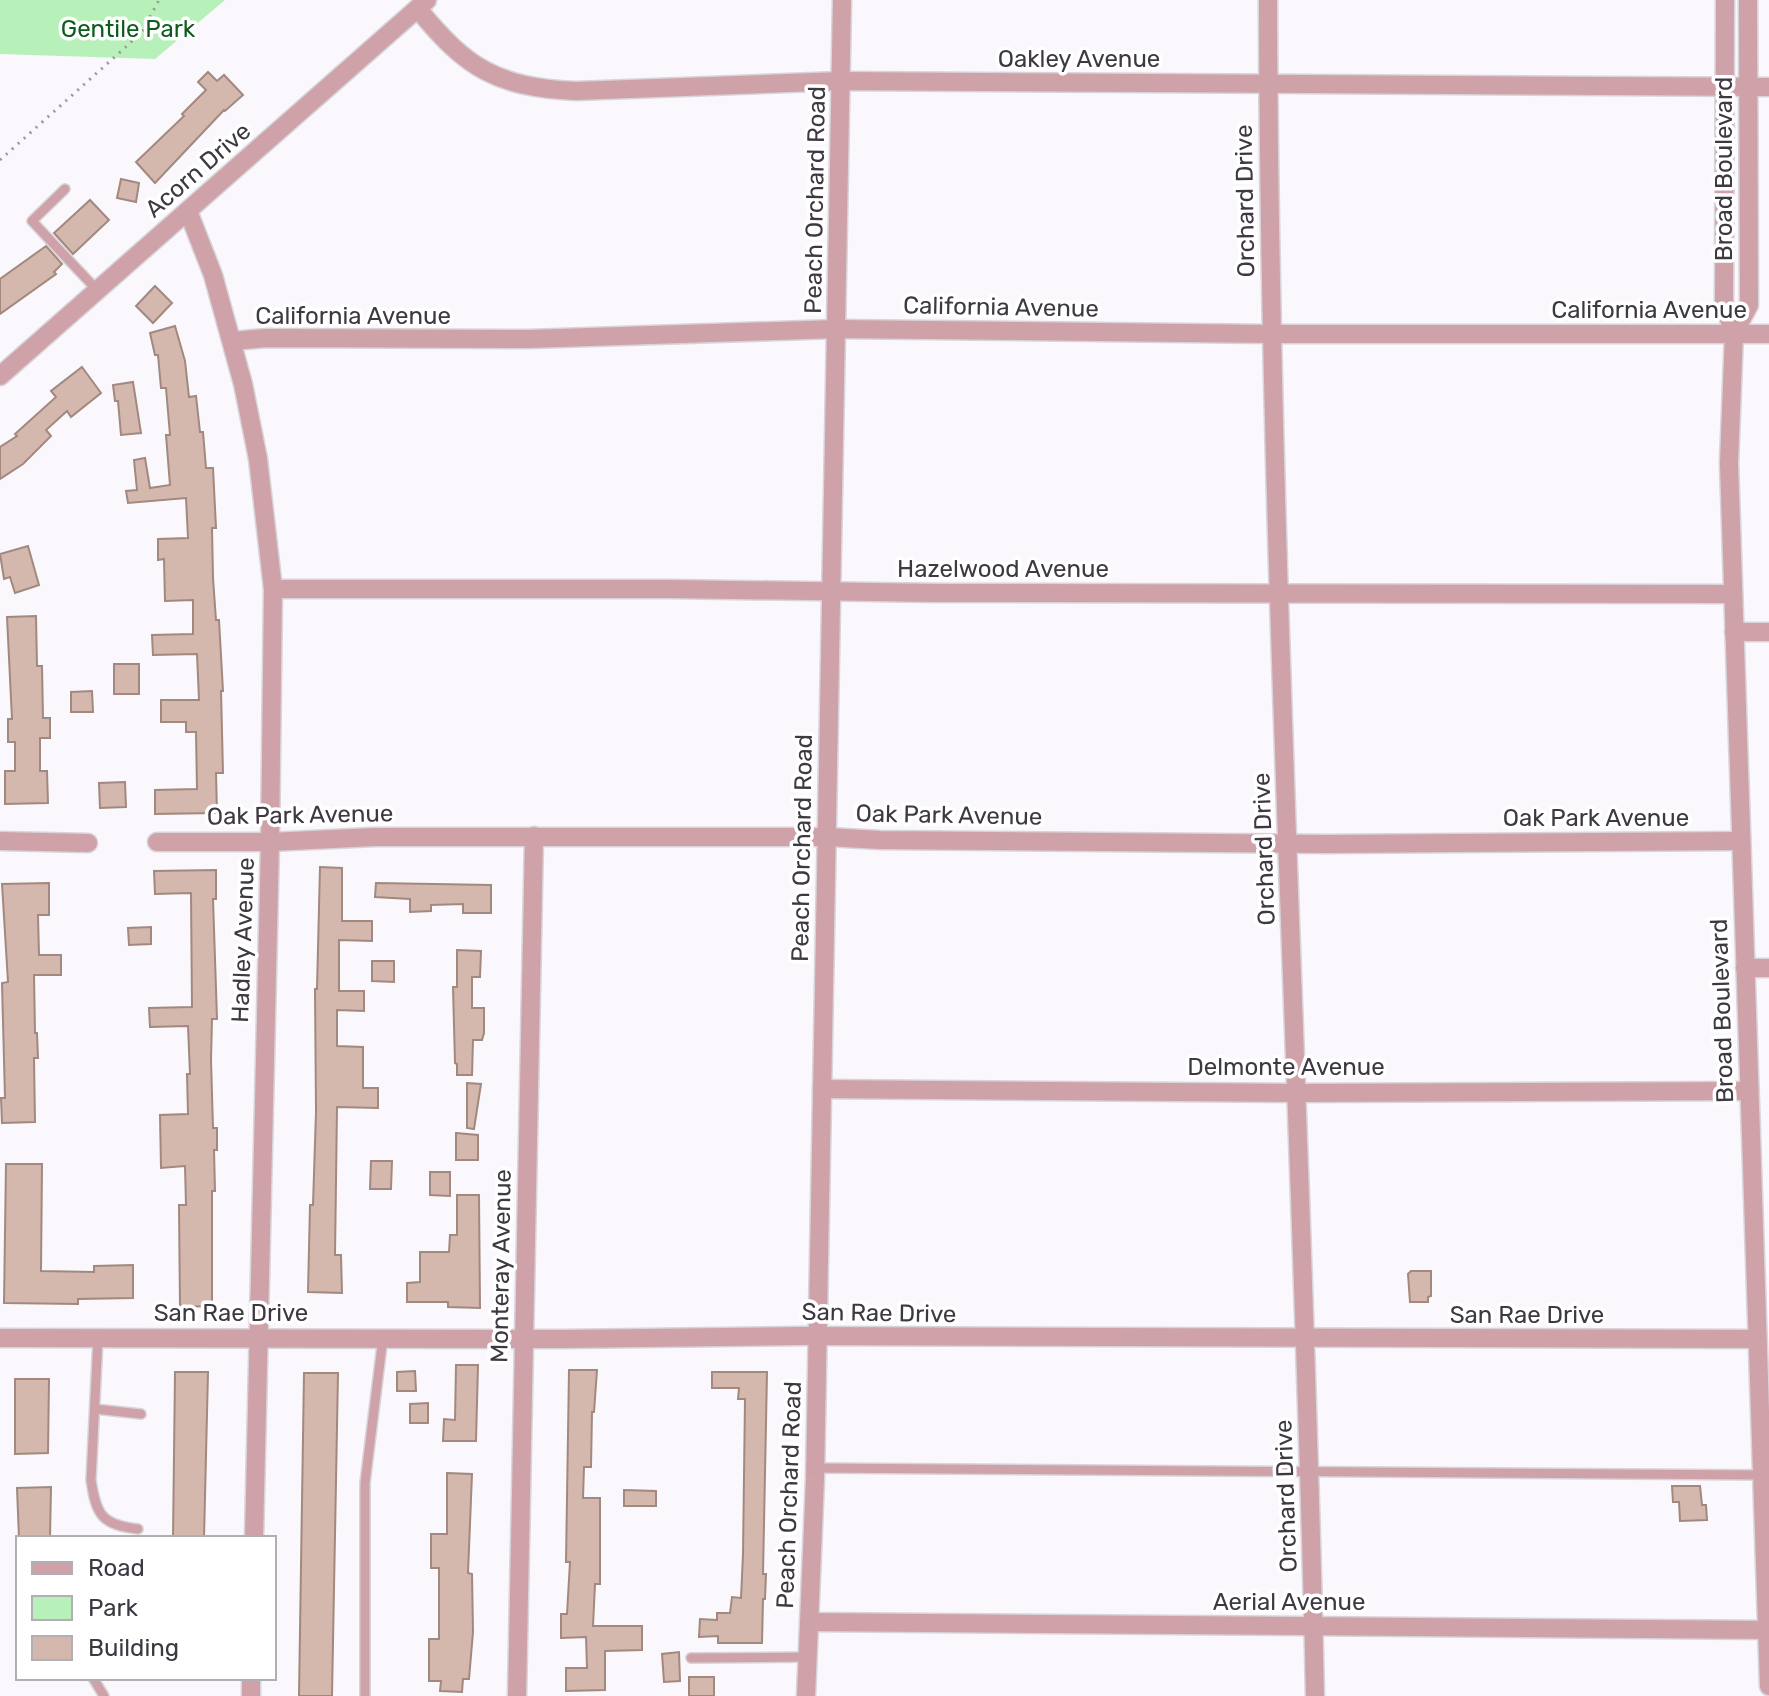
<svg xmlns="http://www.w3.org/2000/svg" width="1769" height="1696" viewBox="0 0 1769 1696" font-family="Rubik,sans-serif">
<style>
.green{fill:#b8f0ba}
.building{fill:#d4b8ae;stroke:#a2887e;stroke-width:2}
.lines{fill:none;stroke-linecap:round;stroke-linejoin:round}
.lane-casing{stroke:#d8d5da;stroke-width:12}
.street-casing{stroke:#d8d5da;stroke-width:21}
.path{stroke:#9b979e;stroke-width:3;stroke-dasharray:2 6;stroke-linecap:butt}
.lane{stroke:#cfa2a9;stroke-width:9}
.street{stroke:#cfa2a9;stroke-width:18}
.labels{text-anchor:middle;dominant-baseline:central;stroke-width:7;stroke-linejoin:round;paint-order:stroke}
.park-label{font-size:24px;fill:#0d5c1d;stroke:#fff}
.street-label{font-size:24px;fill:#3d3841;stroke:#fff}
</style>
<rect width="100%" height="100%" fill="#faf8fc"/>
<polygon class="green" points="0,0 225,0 155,59 0,54"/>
<g class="building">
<polygon points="208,72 217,81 224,75 243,95 225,111 224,110 155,183 136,162 184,116 182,114 206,90 198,82"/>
<polygon points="121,179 139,183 136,202 117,198"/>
<polygon points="90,200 109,220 73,254 54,233"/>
<polygon points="46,246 62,264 54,272 56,274 0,314 0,279"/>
<polygon points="155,286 172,303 153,323 136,306"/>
<polygon points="175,326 185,361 189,397 196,396 200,432 203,432 206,468 213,468 216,528 212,528 213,578 216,620 219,620 223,691 221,691 223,773 216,773 217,813 155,814 155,790 197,789 196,732 186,732 186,722 161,722 161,700 199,700 197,654 153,655 152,635 193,634 193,600 165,601 164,559 158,560 158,539 188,538 186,498 128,503 126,491 137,490 134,460 145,458 150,488 170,485 166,435 170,435 166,388 161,388 158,355 155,355 150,333"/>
<polygon points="82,367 101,393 71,417 67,411 46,430 51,436 23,464 0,479 0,447 17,436 15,434 56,397 51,391"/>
<polygon points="133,382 141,433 121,435 118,401 115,401 113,385"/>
<polygon points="28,546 39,585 15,593 10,577 4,579 0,554"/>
<polygon points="36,616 37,666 42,666 43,718 50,718 50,738 40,738 40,771 47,771 48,803 5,804 5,771 15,771 15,742 8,742 8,719 12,719 7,617"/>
<rect x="114" y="664" width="25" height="30"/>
<polygon points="92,691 93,712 71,712 71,692"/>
<polygon points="125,782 126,807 100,808 99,783"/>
<polygon points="320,867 342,868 342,921 372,921 372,941 339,940 339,991 364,991 364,1011 337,1010 337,1046 363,1047 363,1088 378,1088 378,1108 337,1107 335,1255 341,1255 342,1293 308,1292 310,1205 313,1205 316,1112 315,989 317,989"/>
<polygon points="216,870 216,899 213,899 217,1019 212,1019 211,1060 213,1128 217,1128 217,1150 214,1150 215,1191 212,1191 212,1306 180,1307 179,1205 186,1205 185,1166 161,1168 160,1115 188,1114 187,1074 190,1074 188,1026 150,1027 149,1008 192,1007 191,893 155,894 154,871"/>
<polygon points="49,883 49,915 38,915 39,955 61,955 61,975 34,975 35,1033 37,1033 38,1058 34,1058 35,1122 2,1123 1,1098 5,1098 2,983 8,982 2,884"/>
<polygon points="376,883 491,885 491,913 463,913 463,904 431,905 431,911 410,912 410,899 375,897"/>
<polygon points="151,927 151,944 129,945 128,928"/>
<polygon points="457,950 481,951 480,977 472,977 472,1008 484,1008 484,1033 482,1040 473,1040 472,1075 457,1075 457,1064 455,1063 453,987 457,987"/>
<polygon points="372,961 394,961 394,982 372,981"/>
<polygon points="467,1083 481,1084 474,1129 467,1128"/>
<polygon points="456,1133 478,1135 478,1160 456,1160"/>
<polygon points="371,1161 392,1161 391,1189 370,1189"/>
<polygon points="6,1164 42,1164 41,1271 94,1272 94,1266 133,1265 133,1298 78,1299 78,1304 4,1303"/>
<polygon points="430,1172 450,1172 450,1196 430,1195"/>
<polygon points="457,1195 479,1195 480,1308 448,1307 448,1302 407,1302 407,1283 420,1282 420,1252 449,1252 450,1235 457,1235"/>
<polygon points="1411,1271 1431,1271 1431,1296 1428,1297 1428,1302 1410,1302 1408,1274"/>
<polygon points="456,1365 478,1365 476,1441 443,1441 444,1419 455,1420"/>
<polygon points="569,1370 597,1370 594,1412 592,1412 591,1467 584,1467 583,1498 600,1498 600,1584 595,1584 593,1626 642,1626 642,1650 605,1651 605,1690 566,1691 566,1668 587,1668 586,1637 561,1638 561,1614 567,1614 570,1562 566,1562"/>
<polygon points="415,1371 416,1391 397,1391 397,1372"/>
<polygon points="175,1372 208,1372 204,1538 173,1538"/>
<polygon points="712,1372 767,1372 763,1574 766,1574 765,1599 763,1599 762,1643 718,1643 718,1636 699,1637 700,1619 717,1620 717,1613 730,1613 732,1597 741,1598 743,1554 745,1399 738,1399 739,1388 712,1388"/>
<polygon points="304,1373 338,1373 332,1696 299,1696"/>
<polygon points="15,1379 49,1379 48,1453 15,1454"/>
<polygon points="428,1403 428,1423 410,1423 410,1404"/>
<polygon points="447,1473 472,1474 468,1573 472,1574 473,1632 469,1679 463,1679 462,1692 440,1691 441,1681 429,1681 429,1639 439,1639 439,1568 431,1568 431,1534 447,1534"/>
<polygon points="1672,1486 1700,1486 1702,1505 1706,1505 1707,1520 1680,1521 1679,1502 1673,1502"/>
<polygon points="51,1487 50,1538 19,1538 17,1488"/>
<polygon points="624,1490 656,1491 656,1506 624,1506"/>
<polygon points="679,1652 680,1681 664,1682 662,1654"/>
<rect x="689" y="1677" width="25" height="19"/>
</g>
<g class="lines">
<defs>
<g id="lane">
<polyline points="65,189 32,221 97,290"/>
<path d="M98 1338 91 1480C96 1515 102 1525 138 1529"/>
<polyline points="95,1409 141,1414"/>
<polyline points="815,1468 1762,1475"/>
<polyline points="691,1658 808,1657"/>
<polyline points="93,1678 104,1696"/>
<polyline points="365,1696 365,1483 383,1337"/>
</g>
<g id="street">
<path d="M1268 0C1269 566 1303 1131 1315 1696"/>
<polyline points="1725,0 1724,305 1734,333 1729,463 1769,1686"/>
<path d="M418 9C467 69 497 87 576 91L841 81 1769 87"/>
<polyline points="188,211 213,275 243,384 258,459 273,589 270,842 254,1538"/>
<polyline points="1734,333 1749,305 1748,0"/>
<polyline points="233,341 266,338 529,339 837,329 1271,334 1769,334"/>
<polyline points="0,376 427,0"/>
<polyline points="273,589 671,589 937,593 1733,594"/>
<polyline points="1734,632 1769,632"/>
<polyline points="0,841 88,843"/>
<polyline points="157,842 270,842 375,837 827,837 880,840 1326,844 1740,841"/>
<polyline points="1745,968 1769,968"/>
<polyline points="822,1089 1295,1093 1749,1091"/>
<polyline points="0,1338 564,1339 800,1336 1757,1339"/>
<polyline points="809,1622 1769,1630"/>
<polyline points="251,1696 251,1678"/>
<polyline points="517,1696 534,836"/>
<polyline points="806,1696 815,1479 842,0"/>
</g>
</defs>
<use href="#lane" class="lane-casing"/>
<use href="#street" class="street-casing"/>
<polyline class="path" points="0,160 128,45 143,30 159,0"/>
<use href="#lane" class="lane"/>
<use href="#street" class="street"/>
</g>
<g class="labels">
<g class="park-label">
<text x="128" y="29">Gentile Park</text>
</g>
<g class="street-label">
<text x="1079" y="59">Oakley Avenue</text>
<text transform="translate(1724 169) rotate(-90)">Broad Boulevard</text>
<text transform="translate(198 170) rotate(-41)">Acorn Drive</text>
<text transform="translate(815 200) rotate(-89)">Peach Orchard Road</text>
<text transform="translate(1245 201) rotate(-91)">Orchard Drive</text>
<text transform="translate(1001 307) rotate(1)">California Avenue</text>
<text x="1649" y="310">California Avenue</text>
<text x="353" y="316">California Avenue</text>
<text x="1003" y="569">Hazelwood Avenue</text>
<text transform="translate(300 815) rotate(-1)">Oak Park Avenue</text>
<text transform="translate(949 815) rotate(1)">Oak Park Avenue</text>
<text x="1596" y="818">Oak Park Avenue</text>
<text transform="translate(802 848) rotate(-89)">Peach Orchard Road</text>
<text transform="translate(1264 849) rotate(-92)">Orchard Drive</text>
<text transform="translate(243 940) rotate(-88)">Hadley Avenue</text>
<text transform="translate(1722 1011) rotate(-92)">Broad Boulevard</text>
<text x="1286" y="1067">Delmonte Avenue</text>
<text transform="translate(501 1266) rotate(-89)">Monteray Avenue</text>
<text x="231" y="1313">San Rae Drive</text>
<text transform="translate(879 1313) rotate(1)">San Rae Drive</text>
<text x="1527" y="1315">San Rae Drive</text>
<text transform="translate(789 1495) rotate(-88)">Peach Orchard Road</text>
<text transform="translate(1286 1496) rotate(-92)">Orchard Drive</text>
<text x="1289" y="1602">Aerial Avenue</text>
</g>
</g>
<rect x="16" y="1536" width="260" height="144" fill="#ffffff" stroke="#b1afb3" stroke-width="2"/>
<rect x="32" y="1562" width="40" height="12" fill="#cfa2a9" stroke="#b1afb3" stroke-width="2"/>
<text x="88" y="1576" font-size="24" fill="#3d3841">Road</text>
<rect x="32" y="1596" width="40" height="24" fill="#b8f0ba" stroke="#b1afb3" stroke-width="2"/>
<text x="88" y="1616" font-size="24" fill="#3d3841">Park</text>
<rect x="32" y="1636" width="40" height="24" fill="#d4b8ae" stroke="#b1afb3" stroke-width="2"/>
<text x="88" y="1656" font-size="24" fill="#3d3841">Building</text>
</svg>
